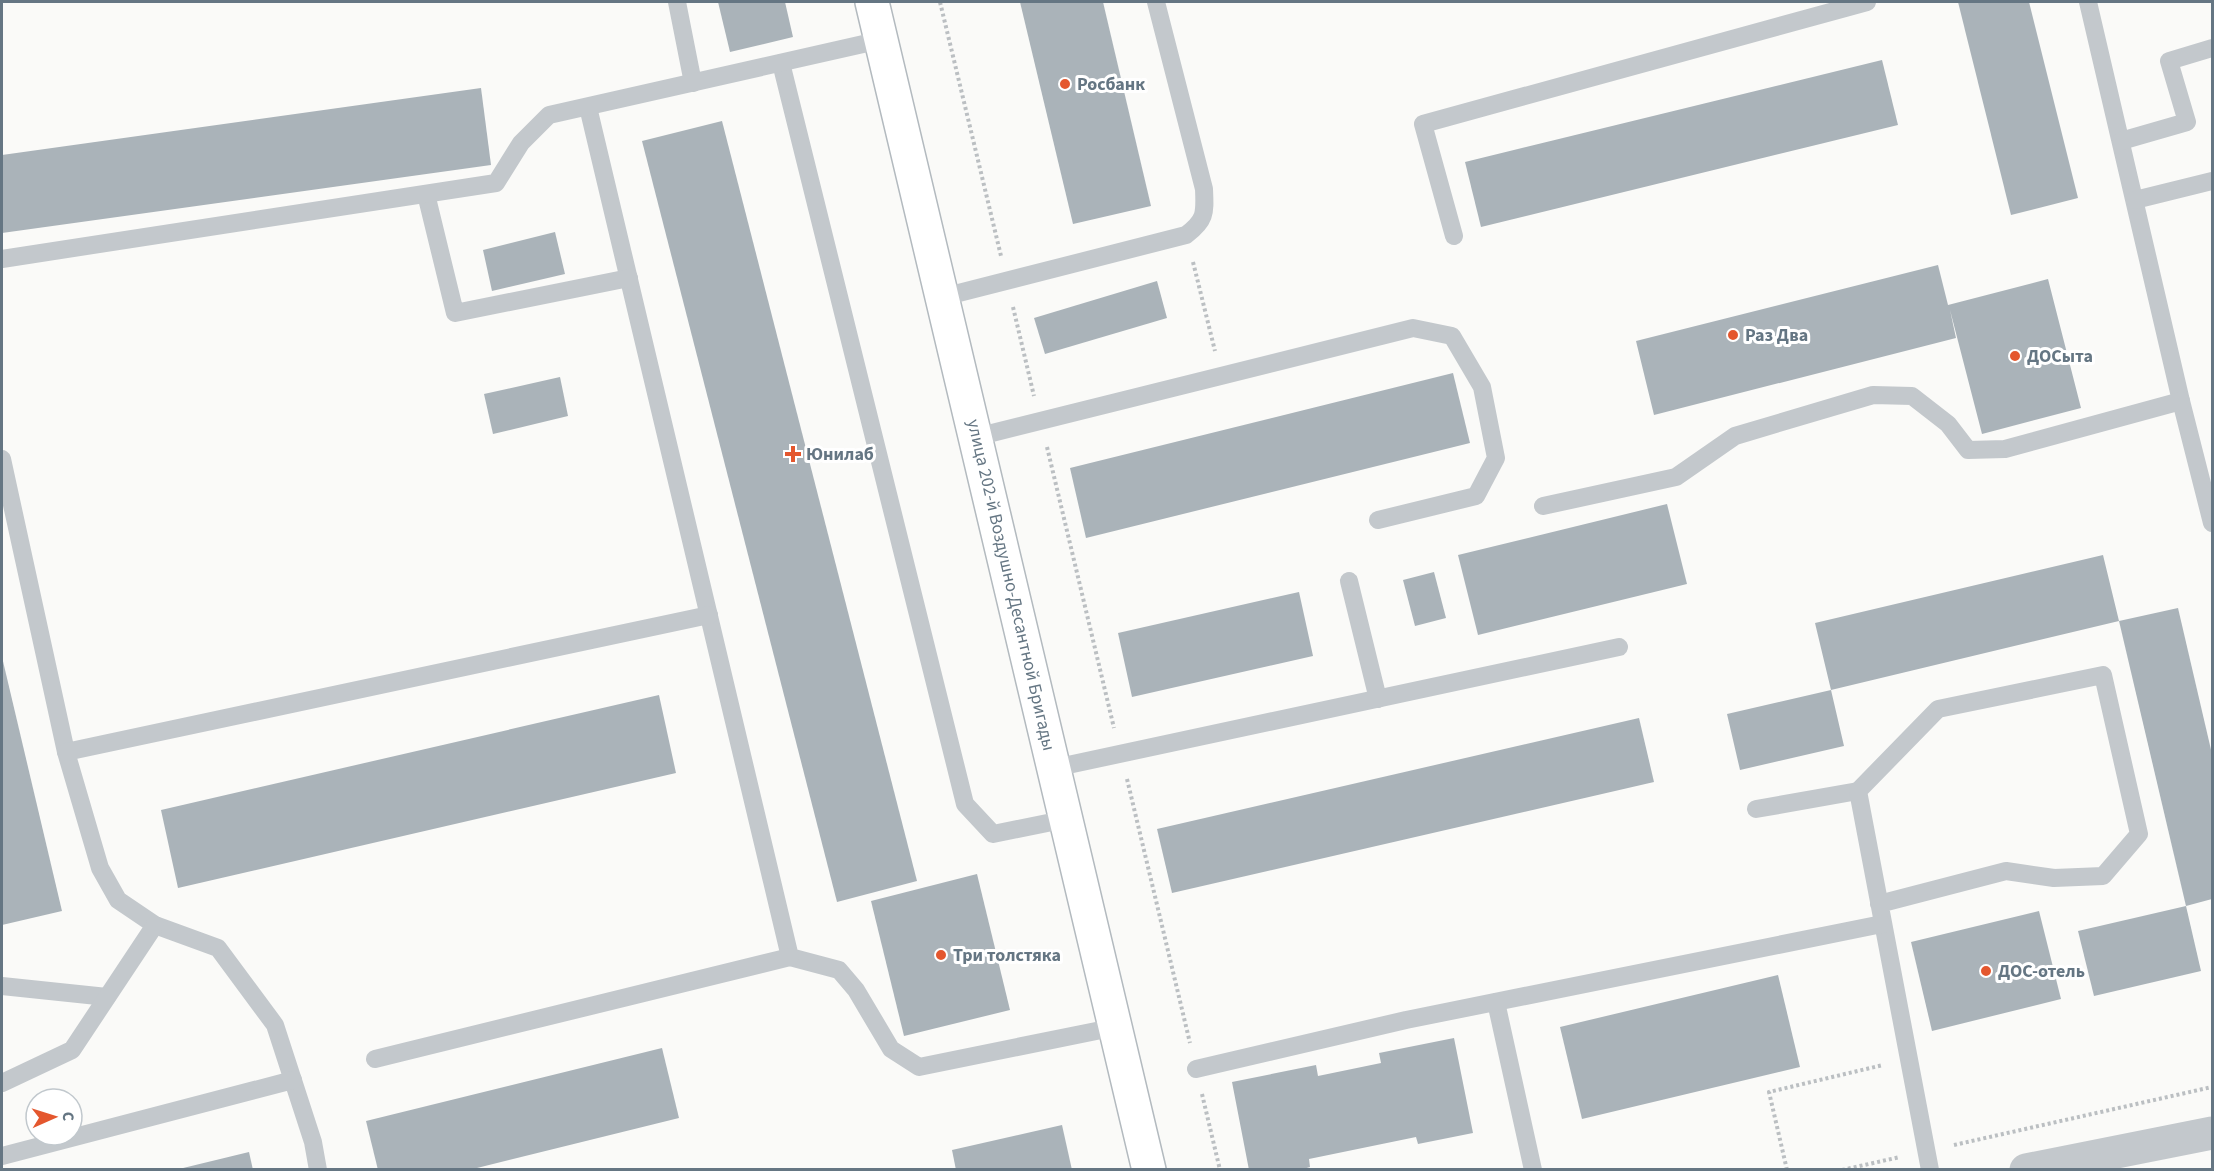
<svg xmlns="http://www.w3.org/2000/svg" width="2214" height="1171" viewBox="0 0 2214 1171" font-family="'Source Sans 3',sans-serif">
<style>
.building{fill:#aab3b9}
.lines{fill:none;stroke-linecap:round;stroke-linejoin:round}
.secondary-casing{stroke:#b3babf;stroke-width:36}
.path{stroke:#bbbfc2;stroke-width:4;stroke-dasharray:3 3;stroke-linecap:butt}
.lane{stroke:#c3c8cc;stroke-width:18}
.street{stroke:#c3c8cc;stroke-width:33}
.secondary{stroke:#fff;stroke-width:33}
.poi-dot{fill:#e4572e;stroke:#fff;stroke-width:2}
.labels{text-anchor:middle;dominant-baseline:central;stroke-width:6;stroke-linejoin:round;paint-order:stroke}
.poi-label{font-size:18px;font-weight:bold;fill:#657683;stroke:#fff;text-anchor:start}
.street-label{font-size:18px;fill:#657683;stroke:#fff}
</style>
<rect width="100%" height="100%" fill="#fafaf8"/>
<g class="building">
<polygon points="718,2 785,2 793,37 730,52"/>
<polygon points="1020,2 1103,2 1151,206 1073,224"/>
<polygon points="1958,2 2029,2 2078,198 2011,215"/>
<polygon points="1882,60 1898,125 1481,227 1465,162"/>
<polygon points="481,88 491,165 2,233 2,155"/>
<polygon points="722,121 917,881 837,902 642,141"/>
<polygon points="555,232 565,274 492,291 483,250"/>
<polygon points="1938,265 1948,305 2048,279 2081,408 1982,434 1950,310 1956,338 1654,415 1636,341"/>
<polygon points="1157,281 1167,318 1045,354 1034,318"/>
<polygon points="1453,373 1470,443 1086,538 1070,468"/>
<polygon points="560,377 568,416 493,434 484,394"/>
<polygon points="1667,504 1687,584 1478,635 1458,555"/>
<polygon points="2103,555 2119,621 1831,690 1844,746 1740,770 1727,714 1831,690 1815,623"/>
<polygon points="1434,572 1446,618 1415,626 1403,580"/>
<polygon points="1299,592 1313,656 1132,697 1118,633"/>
<polygon points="2178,608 2212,754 2212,899 2186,906 2119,621"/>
<polygon points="2,657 62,911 2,925"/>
<polygon points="659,695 676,773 178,888 161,810"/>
<polygon points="1639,718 1654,782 1172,893 1157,829"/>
<polygon points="977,874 1010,1010 904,1036 871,901"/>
<polygon points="2186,906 2201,971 2094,996 2078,931"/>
<polygon points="2039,911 2061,999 1932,1031 1911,942"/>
<polygon points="1778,975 1800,1067 1582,1119 1560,1027"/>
<polygon points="1454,1038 1473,1133 1418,1144 1416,1137 1309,1159 1310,1167 1300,1170 1249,1170 1232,1082 1316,1065 1318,1076 1381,1063 1379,1053"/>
<polygon points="662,1048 679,1118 469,1170 378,1170 366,1121"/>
<polygon points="1062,1125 1072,1170 956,1170 952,1150"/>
<polygon points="249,1152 253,1170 179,1170 179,1169"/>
</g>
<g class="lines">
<defs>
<polyline id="secondary" points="872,2 1149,1170"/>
</defs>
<use href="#secondary" class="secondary-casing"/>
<g class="path">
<polyline points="940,2 1001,256"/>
<polyline points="1193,262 1215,351"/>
<polyline points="1013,307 1034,396"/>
<polyline points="1047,447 1114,728"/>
<polyline points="1127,779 1190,1043"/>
<polyline points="1202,1094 1220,1170"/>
<polyline points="1954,1145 2212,1087"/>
<polyline points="1787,1170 1769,1092 1883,1065"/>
<polyline points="1842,1170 1900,1157"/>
</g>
<g class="lane">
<polyline points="677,2 693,83"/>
<polyline points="2088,2 2181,401 2212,523"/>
<polyline points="781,63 965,804 993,834 1067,819"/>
<polyline points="588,107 790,957 839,970 856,990 891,1049 919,1067 1116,1027"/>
<polyline points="2121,141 2187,122 2169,61 2212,48"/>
<polyline points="426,194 455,313 629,278"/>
<polyline points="2135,200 2212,181"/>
<polyline points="1454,236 1423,124 1867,2"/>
<polyline points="2,259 496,183 521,143 549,115 881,40"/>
<path d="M943 297 1186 235C1206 220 1205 213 1204 189L1156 2"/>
<polyline points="976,437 1413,328 1452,336 1482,387 1496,458 1476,496 1378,520"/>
<polyline points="2,459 66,752 100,868 118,900 155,925 218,948 275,1025 313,1142 318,1170"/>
<polyline points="1543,506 1676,477 1735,436 1873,395 1912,396 1948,424 1968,450 2005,449 2181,401"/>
<polyline points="1349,581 1378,699"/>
<polyline points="66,752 709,615"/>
<polyline points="1054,768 1619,647"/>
<polyline points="1756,809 1858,791"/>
<polyline points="1879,904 2006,871 2054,878 2103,876 2139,834 2103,675 1938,709 1858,791 1930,1170"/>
<polyline points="2,986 107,997"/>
<polyline points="1496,1002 1533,1170"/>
<polyline points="375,1059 790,957"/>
<polyline points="1196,1069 1406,1020 1882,924"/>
<polyline points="2,1083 72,1050 155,925"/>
<polyline points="2,1156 293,1080"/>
</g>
<polyline class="street" points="2026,1170 2212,1133"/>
<use href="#secondary" class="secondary"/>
</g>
<g class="poi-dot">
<circle cx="1065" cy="84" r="6"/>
<circle cx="1733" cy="335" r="6"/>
<circle cx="2015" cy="356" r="6"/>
<path d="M790 445h6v6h6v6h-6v6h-6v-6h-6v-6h6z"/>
<circle cx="941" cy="955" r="6"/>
<circle cx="1986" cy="971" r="6"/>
</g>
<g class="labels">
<g class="poi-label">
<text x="1077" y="84">Росбанк</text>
<text x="1745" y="335">Раз Два</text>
<text x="2027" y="356">ДОСыта</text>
<text x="806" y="454">Юнилаб</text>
<text x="953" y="955">Три толстяка</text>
<text x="1998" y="971">ДОС-отель</text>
</g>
<g class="street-label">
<text transform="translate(1011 585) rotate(77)">улица 202-й Воздушно-Десантной Бригады</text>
</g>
</g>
<rect width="2214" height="1171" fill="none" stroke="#657683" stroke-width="6"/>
<g transform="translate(54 1117) rotate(87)"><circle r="28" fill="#ffffff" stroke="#c1c8cd" stroke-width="1.5"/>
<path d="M0-4.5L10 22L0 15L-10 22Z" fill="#e4572e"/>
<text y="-9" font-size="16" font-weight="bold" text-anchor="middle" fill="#657683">С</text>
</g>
</svg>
